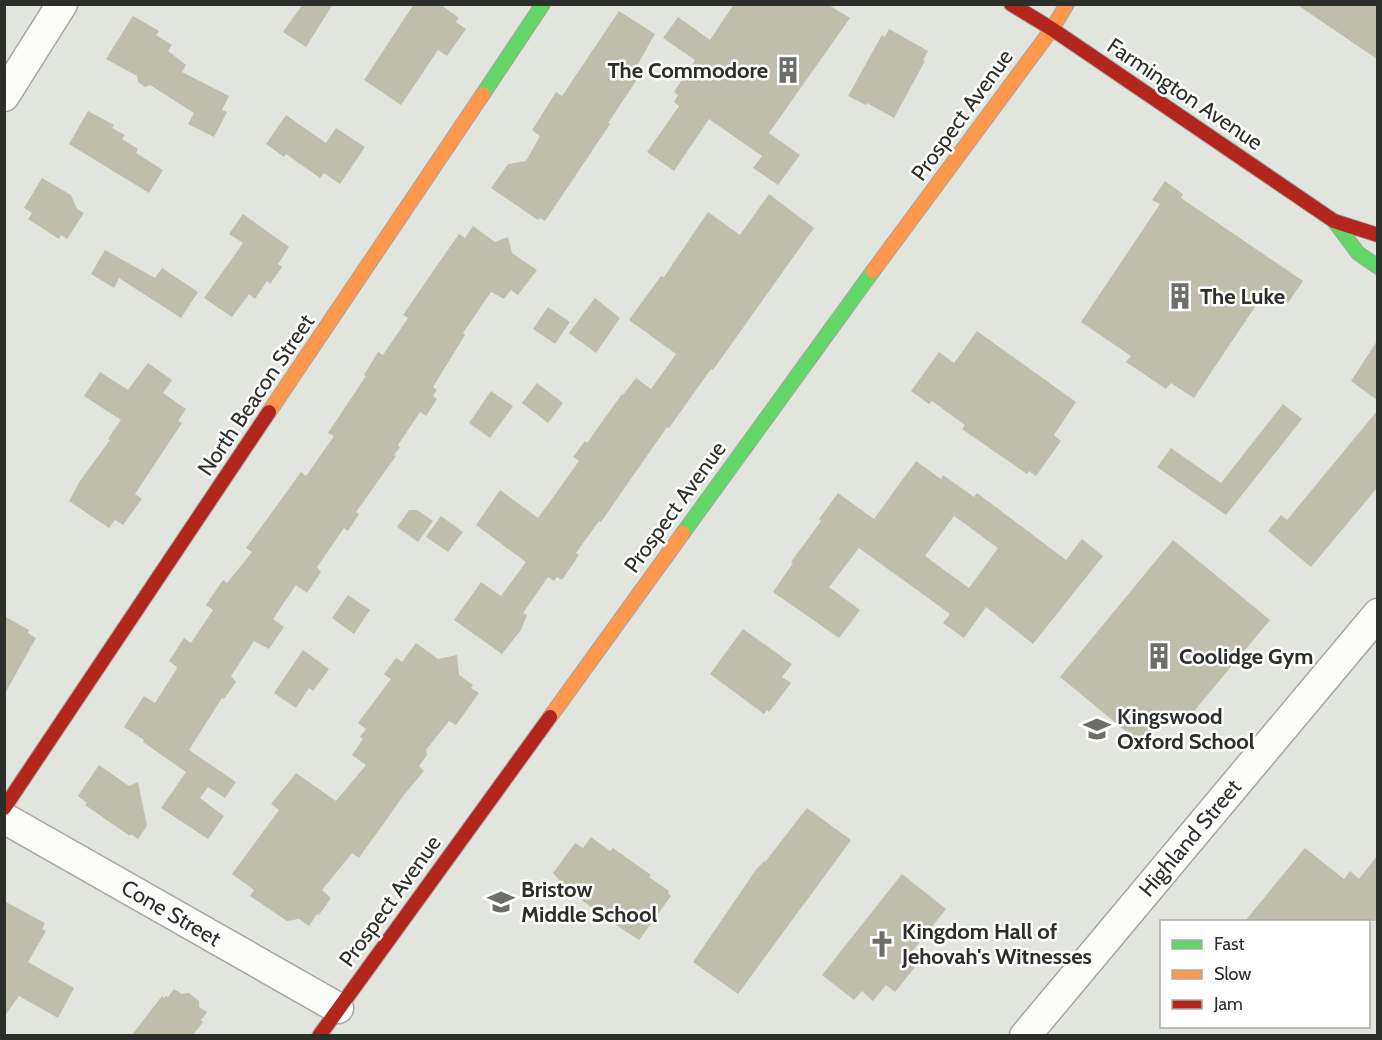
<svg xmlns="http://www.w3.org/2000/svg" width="1382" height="1040" viewBox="0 0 1382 1040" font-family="Cabin,sans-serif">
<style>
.building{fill:#bfbeac;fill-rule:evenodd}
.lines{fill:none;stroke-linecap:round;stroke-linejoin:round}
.street-casing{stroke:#a5a7a2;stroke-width:33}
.fast-casing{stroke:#a5a7a2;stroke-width:16}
.slow-casing{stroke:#a5a7a2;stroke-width:16}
.jam-casing{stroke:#a5a7a2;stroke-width:16}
.street{stroke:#fbfbfa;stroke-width:30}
.fast{stroke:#63d668;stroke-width:14}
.slow{stroke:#ff974d;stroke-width:14}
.jam{stroke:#b3261e;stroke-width:14}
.labels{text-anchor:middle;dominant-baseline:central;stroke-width:5;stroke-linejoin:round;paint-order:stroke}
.poi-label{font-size:22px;font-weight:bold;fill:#2c2e29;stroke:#fff;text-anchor:start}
.street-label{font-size:22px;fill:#2c2e29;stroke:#fff}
</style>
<rect width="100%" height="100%" fill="#e2e5de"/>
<g class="building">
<polygon points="303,4 333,4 306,47 283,32"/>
<polygon points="414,4 440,4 459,18 456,22 466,29 447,56 438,50 401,105 364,80"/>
<polygon points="734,4 827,4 850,18 769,133 800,155 778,185 753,168 762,156 709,119 674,171 647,152 679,106 674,102 678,95 674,92 695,60 663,38 678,17 710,40"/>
<polygon points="1296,4 1377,4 1377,59"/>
<polygon points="619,11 655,34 634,71 640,75 608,123 610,124 608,127 545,221 540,218 538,220 491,188 508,164 526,161 540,136 532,130 539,119 556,92 562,96"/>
<polygon points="133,16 159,31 156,35 172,45 168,51 186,65 182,72 229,96 222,110 227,112 214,137 188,124 194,113 150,85 145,87 138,82 137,76 106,59"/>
<polygon points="889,29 928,51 923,60 925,61 894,118 867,103 866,105 848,96 882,35 885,37"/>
<polygon points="88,111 114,125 112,128 125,135 122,139 138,149 136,153 163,170 149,193 69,144"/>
<polygon points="286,115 326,143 336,128 365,147 340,184 324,173 320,178 286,154 284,157 266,144"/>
<polygon points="42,178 71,195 77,209 84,213 67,239 61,235 59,239 28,219 32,213 24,208"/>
<polygon points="1165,181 1183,194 1181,198 1303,281 1288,303 1267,289 1194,398 1171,383 1166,389 1126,362 1131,356 1081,322 1160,204 1152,200"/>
<polygon points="769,194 814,228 713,370 711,369 669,428 667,427 601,522 599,521 576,553 579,555 562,580 557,577 554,581 548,577 523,613 527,615 521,630 502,654 454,620 481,582 501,596 526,562 476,525 500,490 538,518 579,461 573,457 585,441 587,443 622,394 623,395 636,378 651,389 676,354 629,320 661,276 664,277 708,212 740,235"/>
<polygon points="243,214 289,247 278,264 282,267 270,284 267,281 255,299 249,294 232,317 204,298 243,243 229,234"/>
<polygon points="473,226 495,242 508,237 512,253 537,270 518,295 511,290 504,299 491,292 463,333 465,335 433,387 437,390 433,396 437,399 426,416 420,412 398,445 400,447 394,455 396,456 356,512 359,514 348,531 344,528 317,567 321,572 307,593 296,585 273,619 284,627 269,649 254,641 231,676 236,682 224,699 222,698 189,750 236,782 225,798 208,787 200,798 224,816 208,839 161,808 186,772 143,742 144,740 124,727 144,696 155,703 176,670 177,667 169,661 184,638 191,643 213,610 206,605 223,580 227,583 252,552 246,548 301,472 306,476 334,436 328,433 366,376 364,375 378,352 383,355 408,318 403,315 447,251 459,234 465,238"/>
<polygon points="105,250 155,278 162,268 198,292 181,318 119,278 114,288 91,274"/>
<polygon points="595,298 620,318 596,353 569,333"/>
<polygon points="548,307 570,322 555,344 533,329"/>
<polygon points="977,331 1076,402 1054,435 1061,441 1036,476 1029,471 1027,474 962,429 965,425 932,401 929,404 911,391 939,352 954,363"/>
<polygon points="1377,341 1377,400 1351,381"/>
<polygon points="148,363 172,380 163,393 186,409 178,421 182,423 135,494 142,499 123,525 115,520 109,528 69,501 80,481 110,440 108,439 121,420 84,396 100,372 128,390"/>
<polygon points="537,383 563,403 548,423 522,403"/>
<polygon points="491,391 513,406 490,438 469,423"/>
<polygon points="1283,404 1302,419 1226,515 1157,467 1171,448 1221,483"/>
<polygon points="1377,411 1377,488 1311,567 1268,531 1281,515 1287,520"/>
<path d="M916 461 941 479 943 475 974 497 977 493 1066 560 1082 539 1103 556 1033 644 986 607 964 638 943 623 950 614 859 548 829 587 860 610 839 638 773 592 793 563 791 562 821 521 819 519 838 493 874 519ZM954 516 998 548 969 588 925 556Z"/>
<polygon points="409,510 417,510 433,521 418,542 397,527"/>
<polygon points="441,516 463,532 448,552 426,537"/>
<polygon points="1173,540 1270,620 1190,716 1185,711 1177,720 1165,711 1139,742 1060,677"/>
<polygon points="348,595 370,610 354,634 332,618"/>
<polygon points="4,616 29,630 28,633 36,638 4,695"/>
<polygon points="743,629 792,664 782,677 791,683 769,712 767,710 764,714 710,674"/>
<polygon points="416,643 438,659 457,655 459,675 473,685 471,688 479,693 456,725 449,721 426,750 427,755 419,766 424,771 404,795 359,858 352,853 322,890 331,898 319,915 317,914 309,926 299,919 287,921 250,896 254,890 232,874 279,810 271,804 296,773 336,801 366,765 352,755 363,739 360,737 366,729 358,723 391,679 384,674 396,658 402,662"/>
<polygon points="303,650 329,669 313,691 309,688 296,708 274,693"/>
<polygon points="99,765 129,786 138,782 147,826 138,839 131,834 130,836 85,805 87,803 78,796"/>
<polygon points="807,808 851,840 738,994 693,962 755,871 764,861 765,862"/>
<polygon points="591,837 610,851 613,848 651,875 649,877 669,891 668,893 671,896 639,940 607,919 567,889 553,873 575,843 583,848"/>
<polygon points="1305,848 1344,879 1350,871 1359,879 1377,856 1377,921 1245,921"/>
<polygon points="902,874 946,909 906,959 915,967 895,992 886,985 873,1001 862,991 854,1000 822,975"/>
<polygon points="4,901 45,923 42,929 46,931 28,962 74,988 58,1018 19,996 4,1017"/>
<polygon points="174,989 182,994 189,993 199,1001 199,1007 207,1012 201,1020 203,1022 193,1035 132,1035 162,996 164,998 166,996 168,997"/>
</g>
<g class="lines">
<defs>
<g id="street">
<polyline points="4,96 62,4"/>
<polyline points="4,818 338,1008"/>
<polyline points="1025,1036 1378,614"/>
</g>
<g id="fast">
<polyline points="483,94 543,4"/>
<polyline points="1334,221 1358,253 1378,267"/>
<polyline points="683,533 873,271"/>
</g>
<g id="slow">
<polyline points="873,271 1052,29 1067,4"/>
<polyline points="269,412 483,94"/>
<polyline points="550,717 683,533"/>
</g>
<g id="jam">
<polyline points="1011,4 1052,29 1334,221 1378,235"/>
<polyline points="4,808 269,412"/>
<polyline points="319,1036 550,717"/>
</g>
</defs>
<use href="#street" class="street-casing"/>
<use href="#fast" class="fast-casing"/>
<use href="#slow" class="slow-casing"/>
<use href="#jam" class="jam-casing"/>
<use href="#street" class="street"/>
<use href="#fast" class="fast"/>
<use href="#slow" class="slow"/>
<use href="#jam" class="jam"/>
</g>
<defs>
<symbol id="building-bare" viewBox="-9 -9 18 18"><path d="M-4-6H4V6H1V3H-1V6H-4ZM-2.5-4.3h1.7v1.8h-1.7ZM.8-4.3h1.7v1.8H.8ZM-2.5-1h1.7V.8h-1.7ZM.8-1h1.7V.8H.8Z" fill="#6c6e68" stroke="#fff" stroke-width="2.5" paint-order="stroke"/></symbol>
<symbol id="school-bare" viewBox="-9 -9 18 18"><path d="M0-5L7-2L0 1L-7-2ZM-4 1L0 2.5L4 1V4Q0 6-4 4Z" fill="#6c6e68" stroke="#fff" stroke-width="2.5" paint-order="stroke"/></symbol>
<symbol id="church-bare" viewBox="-9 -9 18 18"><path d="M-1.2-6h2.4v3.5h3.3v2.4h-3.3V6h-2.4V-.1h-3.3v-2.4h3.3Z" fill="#6c6e68" stroke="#fff" stroke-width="2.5" paint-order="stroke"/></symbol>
</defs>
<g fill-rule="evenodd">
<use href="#building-bare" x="769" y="51" width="38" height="38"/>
<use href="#building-bare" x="1161" y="277" width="38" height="38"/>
<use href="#building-bare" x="1140" y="637" width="38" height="38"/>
<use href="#school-bare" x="1078" y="710" width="38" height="38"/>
<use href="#school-bare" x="482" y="883" width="38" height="38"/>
<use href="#church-bare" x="863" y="925" width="38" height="38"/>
</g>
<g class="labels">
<g class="poi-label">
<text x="768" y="70" text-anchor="end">The Commodore</text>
<text x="1200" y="296">The Luke</text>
<text x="1179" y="656">Coolidge Gym</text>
<text x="1117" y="716">Kingswood<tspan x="1117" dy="25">Oxford School</tspan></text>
<text x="521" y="889">Bristow<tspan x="521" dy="25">Middle School</tspan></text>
<text x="902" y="931">Kingdom Hall of<tspan x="902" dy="25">Jehovah's Witnesses</tspan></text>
</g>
<g class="street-label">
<text transform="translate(1185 94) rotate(34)">Farmington Avenue</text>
<text transform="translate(962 115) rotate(-54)">Prospect Avenue</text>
<text transform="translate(256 395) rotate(-56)">North Beacon Street</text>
<text transform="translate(675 507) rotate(-54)">Prospect Avenue</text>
<text transform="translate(1190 838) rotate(-50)">Highland Street</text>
<text transform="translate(390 901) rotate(-54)">Prospect Avenue</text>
<text transform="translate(171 913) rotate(30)">Cone Street</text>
</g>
</g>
<rect width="1382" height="1040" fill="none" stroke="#2c2e29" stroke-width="12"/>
<rect x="1160" y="920" width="210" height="108" fill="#ffffff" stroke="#ababa9" stroke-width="1.5"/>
<rect x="1172" y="940" width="30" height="9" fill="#63d668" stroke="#ababa9" stroke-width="1.5"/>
<text x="1214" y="950" font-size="18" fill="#2c2e29">Fast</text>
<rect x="1172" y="970" width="30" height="9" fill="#ff974d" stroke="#ababa9" stroke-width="1.5"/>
<text x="1214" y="980" font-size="18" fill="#2c2e29">Slow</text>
<rect x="1172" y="1000" width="30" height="9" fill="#b3261e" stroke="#ababa9" stroke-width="1.5"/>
<text x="1214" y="1010" font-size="18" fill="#2c2e29">Jam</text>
</svg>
